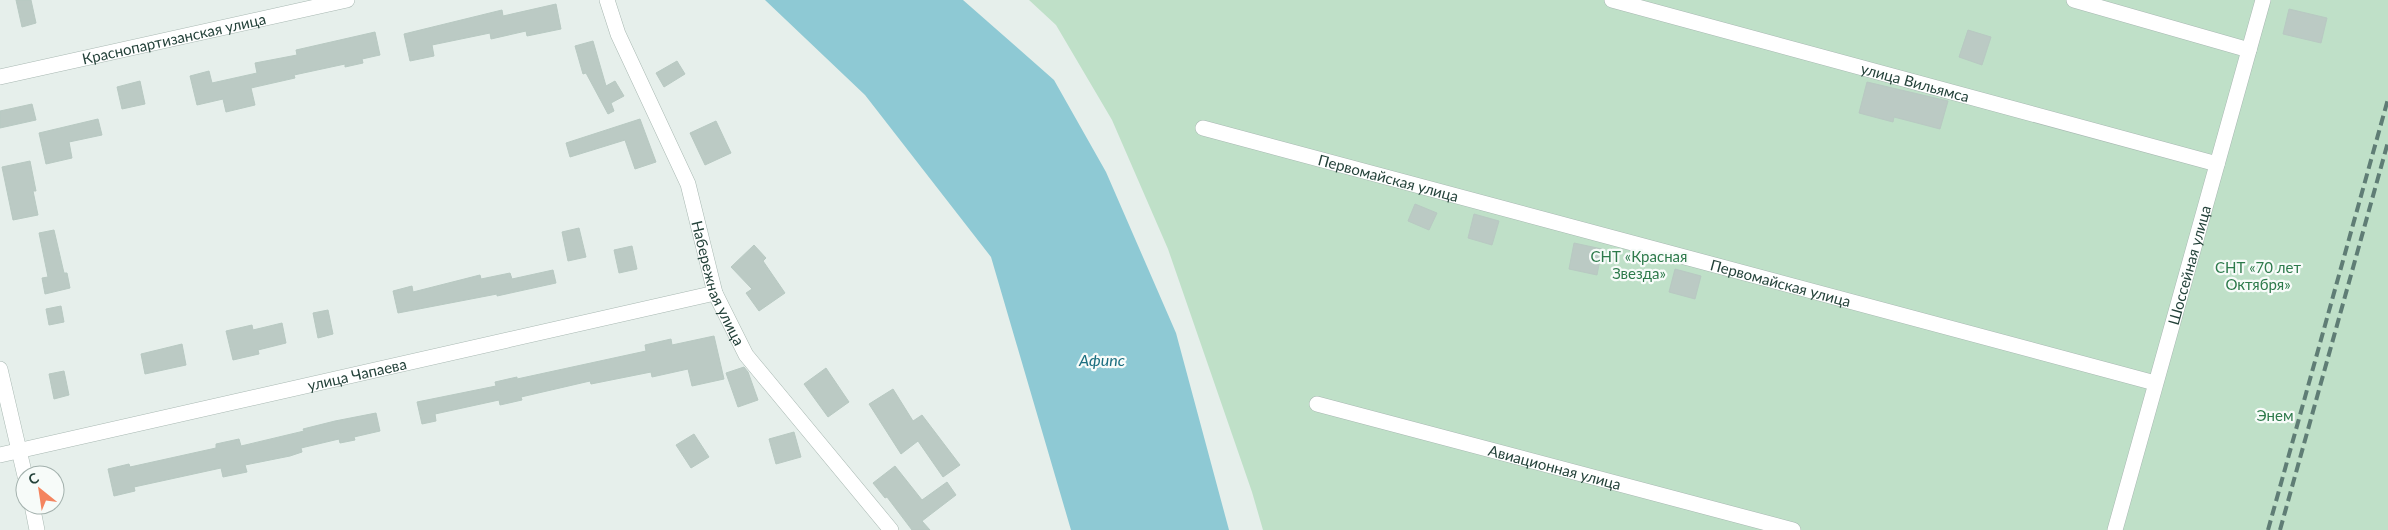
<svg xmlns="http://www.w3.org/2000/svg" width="2388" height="530" viewBox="0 0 2388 530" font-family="Lato,sans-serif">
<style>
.green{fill:#bfe0c8}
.water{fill:#8ec9d4}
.building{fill:#bbcac4;stroke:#b8c9c2}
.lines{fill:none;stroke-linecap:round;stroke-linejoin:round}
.minor-casing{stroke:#a8b8b2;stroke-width:16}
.minor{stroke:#fff;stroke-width:15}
.rail{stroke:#5f7d75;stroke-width:4;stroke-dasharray:10 5;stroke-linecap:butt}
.labels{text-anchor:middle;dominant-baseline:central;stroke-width:4.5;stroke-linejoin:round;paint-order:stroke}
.street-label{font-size:15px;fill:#24423a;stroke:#f7fbf9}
.park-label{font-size:15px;fill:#2d7a4b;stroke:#f7fbf9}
.water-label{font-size:16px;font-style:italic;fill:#1c6f80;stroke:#f7fbf9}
</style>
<rect width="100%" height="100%" fill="#e6efeb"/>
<polygon class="green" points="1029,0 2388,0 2388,530 1263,530 1252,492 1168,249 1112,120 1056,25"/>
<polygon class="water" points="765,0 963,0 1054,80 1106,172 1176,333 1229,530 1071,530 991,257 865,95"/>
<g class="building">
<polygon points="16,0 31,0 36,23 22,27"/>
<polygon points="556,4 561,29 527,36 526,31 491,39 490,33 432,45 434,56 410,61 404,34 502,10 503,16"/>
<polygon points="2289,9 2327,18 2321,43 2283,34"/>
<polygon points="1968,30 1991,37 1982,65 1959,57"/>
<polygon points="375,32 380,55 362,59 363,63 345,67 345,64 294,75 295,78 251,88 255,105 226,112 223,99 197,105 190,76 209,71 212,83 257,73 255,63 297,55 296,50"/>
<polygon points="593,41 606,86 615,81 624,96 611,103 614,111 608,114 586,73 583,74 575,46"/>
<polygon points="677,61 685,74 664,87 656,73"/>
<polygon points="140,81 145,104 122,109 117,87"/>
<polygon points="1867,82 1948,101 1940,129 1894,117 1893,122 1859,113"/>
<polygon points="32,104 36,120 0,128 0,111"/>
<polygon points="98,119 102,135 69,142 72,158 46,164 39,133"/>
<polygon points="640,119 656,162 635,169 625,140 570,157 566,143"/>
<polygon points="716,121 731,153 705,165 690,133"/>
<polygon points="30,161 36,191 33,191 38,215 13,220 2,167"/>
<polygon points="1415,204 1437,213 1429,230 1408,221"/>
<polygon points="1474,214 1499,221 1492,245 1468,238"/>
<polygon points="579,228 586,257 568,261 562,232"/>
<polygon points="54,230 64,273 67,273 70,288 45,294 42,278 48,277 39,233"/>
<polygon points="1574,243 1602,249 1597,275 1569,269"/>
<polygon points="754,245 766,258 763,261 785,293 759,311 746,293 752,289 731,267"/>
<polygon points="632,246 637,269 619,273 614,250"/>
<polygon points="1675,269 1701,276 1695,299 1669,292"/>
<polygon points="553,270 556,283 497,296 497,294 398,313 393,291 412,286 413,292 480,275 481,279 510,273 512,279"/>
<polygon points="61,306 64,322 49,325 46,309"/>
<polygon points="328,310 333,334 318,338 313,313"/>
<polygon points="282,323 286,343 258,350 259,354 233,360 226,331 252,325 253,330"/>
<polygon points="714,336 724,379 692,386 688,369 652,377 651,372 591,384 590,381 521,397 522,400 500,405 499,400 435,414 436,421 422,424 417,402 496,386 495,382 517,377 517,379 646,351 645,345 671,339 672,345"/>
<polygon points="182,344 186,365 145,374 141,354"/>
<polygon points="744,367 748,372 758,400 738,407 726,373"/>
<polygon points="826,368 849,402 828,417 804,384"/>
<polygon points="64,371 69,395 54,399 49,374"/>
<polygon points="893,389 913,421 922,415 960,465 943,477 918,441 901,454 869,404"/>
<polygon points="376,413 380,431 354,437 355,440 340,443 339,439 301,448 302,452 290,456 245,465 247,472 223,477 221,468 134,487 135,491 114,496 108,469 129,464 130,467 216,448 216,444 239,439 241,446 304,431 303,429 335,421"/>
<polygon points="794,432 801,457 776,464 769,439"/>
<polygon points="694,434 709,457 691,468 676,445"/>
<polygon points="895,466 922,500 947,482 956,495 922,521 930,530 912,530 887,497 885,498 873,483"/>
</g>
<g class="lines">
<defs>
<g id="minor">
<path id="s1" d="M607 0 618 34 688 184 715 293 746 355 891 530"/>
<path id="s2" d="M1612 0 2217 164"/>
<polyline points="2074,0 2249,50"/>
<path id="s3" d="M0 77 347 0"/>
<path id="s4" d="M1203 128 2155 383"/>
<polyline points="0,369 25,476"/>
<path id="s5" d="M1317 404 1793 530"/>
<path id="s6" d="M0 455 715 293"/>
<polyline points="32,505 37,530"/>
<path id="s7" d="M2115 530 2263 0"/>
</g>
</defs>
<use href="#minor" class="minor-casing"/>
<use href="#minor" class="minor"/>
<g class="rail">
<polyline points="2268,530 2388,99"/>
<polyline points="2280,530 2388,142"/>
</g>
</g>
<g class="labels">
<g class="street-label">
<text stroke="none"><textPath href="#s3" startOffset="178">Краснопартизанская улица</textPath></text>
<text stroke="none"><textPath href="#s2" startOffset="314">улица Вильямса</textPath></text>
<text stroke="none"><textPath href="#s4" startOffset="192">Первомайская улица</textPath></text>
<text stroke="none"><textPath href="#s7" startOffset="275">Шоссейная улица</textPath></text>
<text stroke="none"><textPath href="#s1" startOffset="305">Набережная улица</textPath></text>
<text stroke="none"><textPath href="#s4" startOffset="598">Первомайская улица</textPath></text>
<text stroke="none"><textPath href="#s6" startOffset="366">улица Чапаева</textPath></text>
<text stroke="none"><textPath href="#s5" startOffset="246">Авиационная улица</textPath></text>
</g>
<g class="park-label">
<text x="1639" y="256">СНТ «Красная<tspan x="1639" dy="17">Звезда»</tspan></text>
<text x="2258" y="267">СНТ «70 лет<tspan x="2258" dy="17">Октября»</tspan></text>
<text x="2275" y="415">Энем</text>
</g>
<g class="water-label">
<text x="1102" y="359">Афипс</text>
</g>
</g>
<g transform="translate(40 490) rotate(330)"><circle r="24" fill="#f7fbf9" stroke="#a3b1ad"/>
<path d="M0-4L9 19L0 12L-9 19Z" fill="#f4845f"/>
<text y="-8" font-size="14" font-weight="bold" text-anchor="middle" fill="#24423a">С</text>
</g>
</svg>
